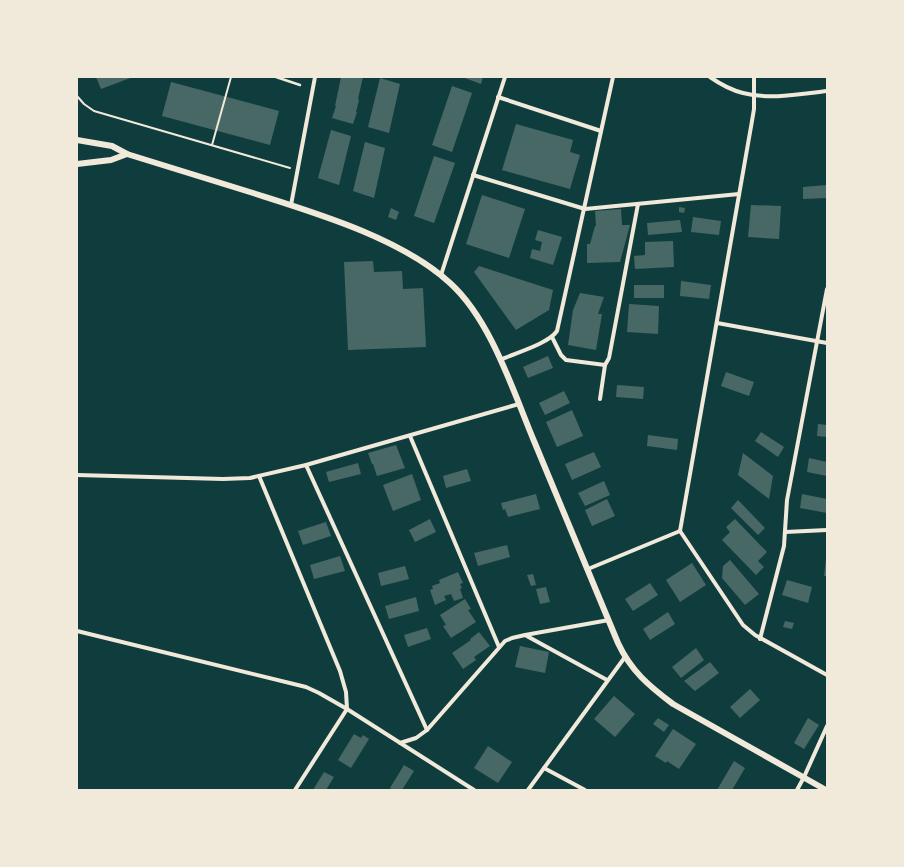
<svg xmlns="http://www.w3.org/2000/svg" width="904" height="867" viewBox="0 0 904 867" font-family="'Nunito Sans',sans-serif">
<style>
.building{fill:#486865}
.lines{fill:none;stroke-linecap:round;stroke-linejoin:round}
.path{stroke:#f1e9da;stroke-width:2}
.service{stroke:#f1e9da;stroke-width:2.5}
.minor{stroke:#f1e9da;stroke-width:4}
.tertiary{stroke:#f1e9da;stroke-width:6}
</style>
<rect width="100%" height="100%" fill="#0f3d3e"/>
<g class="building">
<polygon points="96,77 133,77 101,89"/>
<polygon points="341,77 363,77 358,99 359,100 356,112 357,112 353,124 332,118 336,106 335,106"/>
<polygon points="462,77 483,77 481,84"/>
<polygon points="380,78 400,84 389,133 368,127"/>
<polygon points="171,82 279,111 270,145 162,116"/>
<polygon points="452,86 472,93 452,152 432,145"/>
<polygon points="516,124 573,140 570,152 580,155 570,189 502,170"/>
<polygon points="331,130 351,136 339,185 318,178"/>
<polygon points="365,142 385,148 374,198 353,191"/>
<polygon points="434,156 455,163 434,223 414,216"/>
<polygon points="827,185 827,198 803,199 803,187"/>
<polygon points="482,195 525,209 509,258 466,244"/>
<polygon points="751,205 781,206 779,239 748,237"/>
<polygon points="679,207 685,208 684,213 679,212"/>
<polygon points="391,208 399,212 396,220 388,217"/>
<polygon points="621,209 622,225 630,225 620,262 587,263 587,244 590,244 595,226 596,226 595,211"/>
<polygon points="693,217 721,221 719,235 691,232"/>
<polygon points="680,220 682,232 648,235 647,223"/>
<polygon points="538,230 562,237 553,265 530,258 532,249 540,251 542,242 535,240"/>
<polygon points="673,241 674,267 635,269 634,256 645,255 645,242"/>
<polygon points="373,261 374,272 402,271 403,289 423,288 426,347 348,350 344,262"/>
<polygon points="479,266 553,290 549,310 516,330 474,272"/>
<polygon points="681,281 711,285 709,299 680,296"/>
<rect x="634" y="285" width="30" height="13"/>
<polygon points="580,293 604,297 598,314 602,314 596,350 568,345 573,310"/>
<polygon points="629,304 659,306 658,334 627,332"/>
<polygon points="548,356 553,368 528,378 523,367"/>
<polygon points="726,372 754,382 749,396 721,386"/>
<polygon points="617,385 644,387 643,399 616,397"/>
<polygon points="564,391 570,403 545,415 539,403"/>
<polygon points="572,410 583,436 557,447 546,422"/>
<polygon points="818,424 827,425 827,437 817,436"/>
<polygon points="761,432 784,447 778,457 755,441"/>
<polygon points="648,435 678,439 677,450 647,446"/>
<polygon points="396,445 405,468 377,476 373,464 372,464 368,453"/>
<polygon points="594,452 601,467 572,480 565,464"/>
<polygon points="743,453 773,476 769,499 738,475"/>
<polygon points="809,458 827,462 827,476 807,472"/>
<polygon points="358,463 361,474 329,482 326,472"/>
<polygon points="467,469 471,481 446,488 443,476"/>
<polygon points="412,474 421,500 393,511 383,485"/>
<polygon points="604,481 610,495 585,506 578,493"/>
<polygon points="536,494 540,509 508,517 505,509 503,510 501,503"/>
<polygon points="802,494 827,499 827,513 800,508"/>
<polygon points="607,499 615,516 592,526 585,510"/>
<polygon points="738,500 765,528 758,535 731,508"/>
<polygon points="430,519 436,532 415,542 409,530"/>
<polygon points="735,519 767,552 758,561 764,567 756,575 722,540 730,532 726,527"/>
<polygon points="326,522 331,536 303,545 298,531"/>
<polygon points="507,545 510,557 478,566 474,553"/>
<polygon points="340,556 345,571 314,579 310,565"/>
<polygon points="826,559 827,559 827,576 824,576"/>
<polygon points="730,560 759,594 745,605 722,578 723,566"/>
<polygon points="692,563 706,585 680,602 666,580"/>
<polygon points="405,566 409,579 381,586 378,573"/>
<polygon points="458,572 463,583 460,584 462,588 460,589 463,598 454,601 451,594 444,596 446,600 435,605 430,590 433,589 432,586 440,583 439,580"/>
<polygon points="533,574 536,585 531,586 527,575"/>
<polygon points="787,580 812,587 808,603 782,595"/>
<polygon points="650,583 658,595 633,611 625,599"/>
<polygon points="546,587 550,602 540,604 536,589"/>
<polygon points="416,597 419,611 389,619 385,606"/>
<polygon points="465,599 471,609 468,610 476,622 451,638 443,626 446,625 440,615"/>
<polygon points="668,612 675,624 650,640 643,629"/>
<polygon points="785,621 794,623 792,629 783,627"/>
<polygon points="427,628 431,639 408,647 404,635"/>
<polygon points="479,632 490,646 474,657 476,660 463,669 452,653 471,640 470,639"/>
<polygon points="520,646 549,652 545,673 515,667"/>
<polygon points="696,648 704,660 681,678 672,667"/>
<polygon points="710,662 719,673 695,691 684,681"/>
<polygon points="750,689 760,700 740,718 730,707"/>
<polygon points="614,696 635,714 615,737 594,719"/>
<polygon points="658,718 669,725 664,732 653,724"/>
<polygon points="808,718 819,725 804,749 794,743"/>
<polygon points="673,729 696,744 679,769 667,761 666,763 655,756"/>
<polygon points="354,734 361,738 363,735 369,739 351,768 338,760"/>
<polygon points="488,746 512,762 498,783 474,768"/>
<polygon points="734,761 745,768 732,790 717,790"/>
<polygon points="404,765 414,771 402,790 393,790 390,788"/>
<polygon points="324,772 334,777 326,790 313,790"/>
</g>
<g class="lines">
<g class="path">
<polyline points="77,96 84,104 94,111 290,168"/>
<polyline points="212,145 231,77"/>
</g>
<polyline class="service" points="276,77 300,85"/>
<g class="minor">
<path d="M710 77C720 84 731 90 743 93 770 100 800 94 827 91"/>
<polyline points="498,97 601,131"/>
<polyline points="473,175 585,209 739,194"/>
<polyline points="291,205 315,77"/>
<polyline points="441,275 505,77"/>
<polyline points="717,323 827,343"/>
<polyline points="552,337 561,355 566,360 605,365"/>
<path d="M500 360C515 353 548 344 557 331L613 77"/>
<polyline points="600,399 605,365 609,358 638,204"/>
<polyline points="410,436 499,647"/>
<polyline points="306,465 427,730"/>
<polyline points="77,475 223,479 250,478 306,465 519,404"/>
<polyline points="259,476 340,671 346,692 347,709 295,790"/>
<polyline points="680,531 743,625 755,635 827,675"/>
<polyline points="785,532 827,530"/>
<polyline points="588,569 680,531 752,121 754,109 754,77"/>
<polyline points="77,631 306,687 319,693 347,709 474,790"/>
<polyline points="525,635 607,680"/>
<polyline points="760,639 784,546 787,500 827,289"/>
<polyline points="400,743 416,738 427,730 505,641 512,638 525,635 609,620"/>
<polyline points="544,768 585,790"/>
<polyline points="528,790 625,657"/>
<polyline points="797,790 804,777 827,726"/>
</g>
<g class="tertiary">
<path d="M77 140 112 146 127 154C169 167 211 180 253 193 316 213 401 238 450 283 491 320 513 391 534 441 562 508 590 575 618 643 631 671 649 686 673 704L826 790"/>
<polyline points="77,164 111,160 127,154"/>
</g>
</g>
<rect width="904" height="867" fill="none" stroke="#f1e9da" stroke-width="156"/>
</svg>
